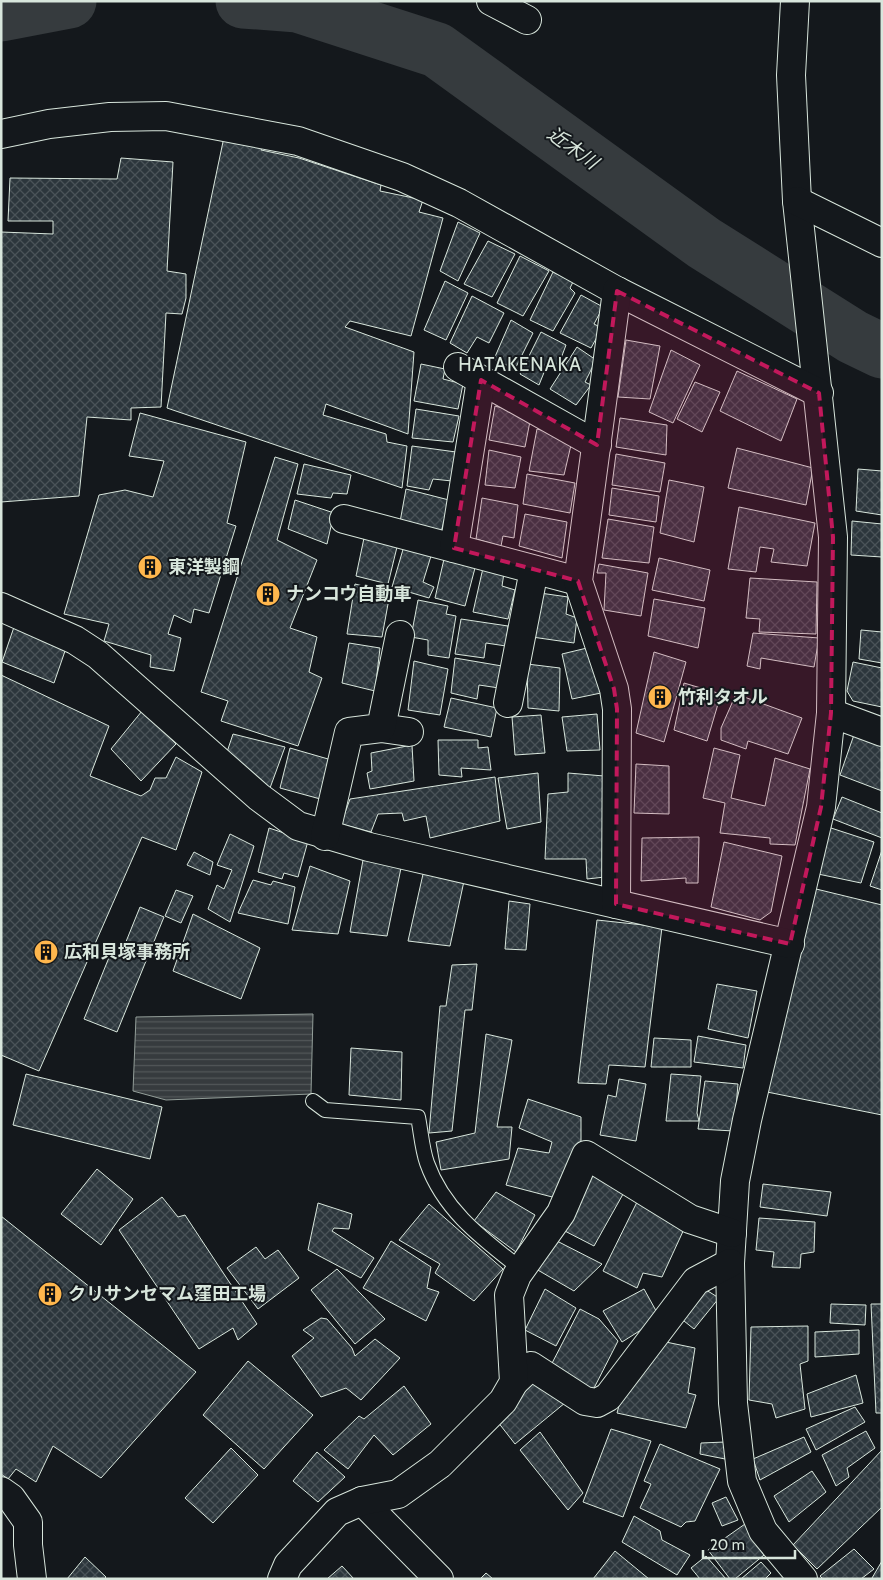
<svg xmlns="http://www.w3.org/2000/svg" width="883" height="1580" viewBox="0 0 883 1580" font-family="Cabin,'Noto Sans JP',sans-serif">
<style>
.water{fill:url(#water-rules);stroke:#939e99}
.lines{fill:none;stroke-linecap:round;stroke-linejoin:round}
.river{stroke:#363b3e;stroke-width:55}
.building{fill:url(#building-cross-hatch);stroke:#d8e6dc}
.service-casing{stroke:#d8e6dc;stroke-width:16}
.minor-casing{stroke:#d8e6dc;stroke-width:30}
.service{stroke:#14181c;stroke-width:14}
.minor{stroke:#14181c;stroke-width:28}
.marked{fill:#c2185b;fill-opacity:0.2;stroke:#c2185b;stroke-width:4;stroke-dasharray:10 6;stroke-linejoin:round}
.labels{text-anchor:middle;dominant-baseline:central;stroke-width:4;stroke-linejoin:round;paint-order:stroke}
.poi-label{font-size:18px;font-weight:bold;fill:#d8e6dc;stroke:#14181c;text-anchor:start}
.water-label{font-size:19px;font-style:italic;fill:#d8e6dc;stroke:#14181c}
.neighbourhood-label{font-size:19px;letter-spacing:1px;fill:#d8e6dc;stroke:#14181c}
</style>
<defs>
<pattern id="water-rules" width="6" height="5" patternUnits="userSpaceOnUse" patternTransform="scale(1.25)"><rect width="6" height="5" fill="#363b3e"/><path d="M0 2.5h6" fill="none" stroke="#525759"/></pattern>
<pattern id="building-cross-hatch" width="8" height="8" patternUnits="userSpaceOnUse" patternTransform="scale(1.25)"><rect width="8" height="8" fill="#2c363c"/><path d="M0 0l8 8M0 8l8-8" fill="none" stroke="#4a5358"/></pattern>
</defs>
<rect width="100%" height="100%" fill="#14181c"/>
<polygon class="water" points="313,1014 311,1094 166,1100 133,1091 136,1017"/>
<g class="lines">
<g class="river">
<polyline points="243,1 298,5 437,50 704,243 853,337 882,351"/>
<polyline points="1,14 69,1"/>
</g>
</g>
<g class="building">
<polygon points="224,137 265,143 261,150 299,158 381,185 380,191 423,200 419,212 443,218 411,336 350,321 345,327 414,352 408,434 326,404 323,415 386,434 387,442 407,446 402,488 167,408"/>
<polygon points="121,158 173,162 167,271 186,274 186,298 182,314 166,313 161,407 131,408 131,420 87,417 79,496 1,502 1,232 53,234 53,221 8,221 10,178 117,179"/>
<polygon points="458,222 480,233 458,281 440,271"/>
<polygon points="488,241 515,254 492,297 464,284"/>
<polygon points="520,256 549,271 523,316 497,303"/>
<polygon points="553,272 573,282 570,288 575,293 553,331 530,320"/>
<polygon points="445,281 468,293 446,340 424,330"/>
<polygon points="581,295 603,307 594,324 602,328 591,348 560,333"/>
<polygon points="472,296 504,313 489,343 477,337 467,353 450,343"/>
<polygon points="511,320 533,333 515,369 494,359"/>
<polygon points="541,332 566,345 557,369 547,365 539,385 520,374"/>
<polygon points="626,340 660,346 650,399 618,397"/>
<polygon points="577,347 596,360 585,382 591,385 576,405 550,389"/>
<polygon points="671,350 700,365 673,423 649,412"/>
<polygon points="421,364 445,369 443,379 463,384 458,409 414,401"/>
<polygon points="737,371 797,399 781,441 720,411"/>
<polygon points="695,382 720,392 702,432 677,419"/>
<polygon points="495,406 531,416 525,447 489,440"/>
<polygon points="416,409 459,416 453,442 412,438"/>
<polygon points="140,413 246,442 227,523 236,526 209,613 194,609 191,623 174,615 168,634 181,638 174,671 150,667 151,655 104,641 109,624 64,614 99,495 125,490 153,497 164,461 129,456"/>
<polygon points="620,418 667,425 666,455 616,447"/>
<polygon points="537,429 563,435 571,445 564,475 529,471"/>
<polygon points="412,446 456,452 452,481 433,479 429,490 407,486"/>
<polygon points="737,448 813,468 806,505 728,488"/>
<polygon points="489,450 521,457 515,488 485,485"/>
<polygon points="616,454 665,463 660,492 612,485"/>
<polygon points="275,457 298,464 277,540 317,560 290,628 317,637 309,672 322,678 298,746 221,721 228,701 201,692"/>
<polygon points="304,464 351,475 347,494 333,493 331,498 297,494"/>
<polygon points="858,469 882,471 882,515 856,511"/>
<polygon points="527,474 575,483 570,513 523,504"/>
<polygon points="669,480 704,487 694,542 660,533"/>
<polygon points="612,488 659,496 656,522 609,515"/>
<polygon points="406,489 449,500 441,533 400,522"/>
<polygon points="482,498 518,505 514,538 503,536 501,546 476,539"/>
<polygon points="295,500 334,513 327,544 288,529"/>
<polygon points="739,507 815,523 807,566 771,562 774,549 760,547 756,572 728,569"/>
<polygon points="525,514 567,522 562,558 519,546"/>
<polygon points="608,519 654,527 649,563 602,558"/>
<polygon points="852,521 882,524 882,557 851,555"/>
<polygon points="364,538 397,547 388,584 356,576"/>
<polygon points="404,546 431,556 423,582 434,587 429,598 392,587"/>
<polygon points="659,558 710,570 704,601 652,590"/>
<polygon points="444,559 475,568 465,606 435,598"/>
<polygon points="599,564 648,573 641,616 604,610 606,573 597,573"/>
<polygon points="483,568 504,573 502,586 515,590 508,619 473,612"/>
<polygon points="750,578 817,582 816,634 759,632 760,619 746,618"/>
<polygon points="355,584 390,593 382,637 347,634"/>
<polygon points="540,593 568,597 566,614 577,618 574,643 532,637"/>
<polygon points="654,599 705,608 698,648 648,636"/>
<polygon points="418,600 448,606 446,614 456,616 449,658 428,655 428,640 411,637"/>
<polygon points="461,619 508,626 506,646 486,643 484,658 455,654"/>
<polygon points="14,627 65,651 54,683 2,662"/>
<polygon points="861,630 882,632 882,663 859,659"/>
<polygon points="753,633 819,638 814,667 761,658 760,669 747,666"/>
<polygon points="349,643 380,648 375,691 342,683"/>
<polygon points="587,648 601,693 572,699 562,654"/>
<polygon points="654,652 686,662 664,742 636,733"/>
<polygon points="455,658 502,666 499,688 479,685 477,699 451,693"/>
<polygon points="414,661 448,669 440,715 408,710"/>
<polygon points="853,662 882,668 882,707 853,701 847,691"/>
<polygon points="527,664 560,668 559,711 528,708"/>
<polygon points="1,675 109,726 90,776 141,796 150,790 155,778 166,778 176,757 202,772 176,850 142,837 39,1071 1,1055"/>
<polygon points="684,683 721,694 707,741 674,730"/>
<polygon points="736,694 802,718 788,754 748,741 746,749 721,740 721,728"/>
<polygon points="451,698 497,708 491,737 444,727"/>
<polygon points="142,711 176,744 141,781 111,749"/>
<polygon points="597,714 600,750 567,751 562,717"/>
<polygon points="541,715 545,753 515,755 512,717"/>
<polygon points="856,729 882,739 882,791 840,775"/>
<polygon points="233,734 285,747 270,788 227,752"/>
<polygon points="438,740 478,740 478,748 488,747 491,770 461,768 462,777 439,775"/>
<polygon points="412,745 414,781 370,789 367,773 372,771 371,753"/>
<polygon points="290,748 335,761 324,800 280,788"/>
<polygon points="714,748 740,755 731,798 765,806 775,758 810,769 795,845 770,844 770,838 720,833 725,803 703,798"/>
<polygon points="636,764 669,766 669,814 634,813"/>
<polygon points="538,773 541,822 507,829 498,778"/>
<polygon points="568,773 604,776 605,877 587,879 586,859 545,859 548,794 568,792"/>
<polygon points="495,777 500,821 430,838 426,816 404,821 402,813 378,814 371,832 341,824 350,799"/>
<polygon points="842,797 882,813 882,838 833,819"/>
<polygon points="828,827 874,842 861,883 818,874"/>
<polygon points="269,828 308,841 298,877 284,873 282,879 258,872"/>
<polygon points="230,834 254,846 230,922 208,909 217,885 224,889 232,870 217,865"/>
<polygon points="699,837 698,883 686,883 686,878 641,881 642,838"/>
<polygon points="724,842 782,856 771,912 760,920 711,907"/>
<polygon points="882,850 882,890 870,886"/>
<polygon points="194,852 213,862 210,875 187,865"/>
<polygon points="363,860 401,868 387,936 350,932"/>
<polygon points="310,866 350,881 338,934 292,930"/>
<polygon points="423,874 464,881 450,946 408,941"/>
<polygon points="253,880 271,885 273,881 295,887 288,924 238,913"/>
<polygon points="812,888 882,905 882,1115 767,1092"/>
<polygon points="176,890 193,896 181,923 165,916"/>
<polygon points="509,901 530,904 526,950 505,949"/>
<polygon points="140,907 164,917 117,1032 84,1019 110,955 119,959"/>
<polygon points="193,914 260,948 241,999 173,971"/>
<polygon points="597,920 662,927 645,1067 609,1065 606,1084 578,1083"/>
<polygon points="477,964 472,1010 465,1010 452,1131 429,1133 440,1006 446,1006 452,965"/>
<polygon points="717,984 757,991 748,1038 708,1029"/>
<polygon points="486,1034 512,1040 497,1127 512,1127 509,1159 441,1170 436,1142 475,1133"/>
<polygon points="698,1036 746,1045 743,1068 694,1062"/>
<polygon points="654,1038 691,1040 691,1067 651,1067"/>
<polygon points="351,1048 402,1052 401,1100 349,1095"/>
<polygon points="26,1074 162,1107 150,1159 13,1125"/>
<polygon points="671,1074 701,1076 697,1113 699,1121 666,1121"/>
<polygon points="619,1079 646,1084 636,1141 600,1135 608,1095 616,1097"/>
<polygon points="705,1081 738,1084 734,1131 698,1129"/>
<polygon points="528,1099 581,1117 581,1149 560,1199 506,1185 518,1148 549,1153 552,1142 519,1128"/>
<polygon points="589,1165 627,1187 594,1246 559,1228"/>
<polygon points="97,1169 133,1199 101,1245 61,1214"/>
<polygon points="763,1184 831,1192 827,1216 760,1207"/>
<polygon points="496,1192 535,1215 516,1252 474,1221"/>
<polygon points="162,1197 178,1217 185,1215 257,1324 238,1340 233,1328 199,1349 119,1230"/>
<polygon points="638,1200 685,1227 662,1277 643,1273 637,1288 603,1271"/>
<polygon points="318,1203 352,1214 349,1229 334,1228 332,1231 374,1258 361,1278 308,1250"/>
<polygon points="429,1204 503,1269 474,1301 435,1273 440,1264 399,1240"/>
<polygon points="1,1216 196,1372 101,1478 53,1446 36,1482 16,1469 8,1479 1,1474"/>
<polygon points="759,1218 815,1222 814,1252 801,1254 800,1268 772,1267 774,1252 756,1250"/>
<polygon points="553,1239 602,1264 574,1291 536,1269"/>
<polygon points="391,1241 431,1267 427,1288 439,1292 426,1321 363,1288"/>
<polygon points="256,1247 265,1259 278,1250 299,1278 258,1309 227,1268"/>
<polygon points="337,1269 385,1319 355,1344 311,1290"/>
<polygon points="703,1288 719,1298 694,1329 679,1317"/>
<polygon points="545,1289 576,1308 556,1346 525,1330"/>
<polygon points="644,1289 660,1318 622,1342 603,1311"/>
<polygon points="831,1304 866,1305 865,1325 830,1323"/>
<polygon points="871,1304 882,1304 882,1413 876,1413"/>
<polygon points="580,1309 599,1319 618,1341 591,1394 549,1369"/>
<polygon points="321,1318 327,1319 352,1348 355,1356 375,1339 400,1358 361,1400 346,1388 321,1397 292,1356 314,1338 303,1330"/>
<polygon points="808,1326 808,1361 800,1364 805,1409 776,1418 772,1404 749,1400 751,1327"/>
<polygon points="859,1330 859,1354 815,1357 815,1332"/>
<polygon points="656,1340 695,1348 688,1393 696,1395 686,1428 617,1413 624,1387"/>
<polygon points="248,1361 313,1415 264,1469 203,1415"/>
<polygon points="534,1373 571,1398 515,1444 494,1417"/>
<polygon points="856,1375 863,1403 811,1417 807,1394"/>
<polygon points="404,1386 431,1424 393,1455 374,1435 348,1469 324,1450 359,1416 364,1419"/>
<polygon points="855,1407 865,1422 816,1450 806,1429"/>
<polygon points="611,1429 651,1441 623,1517 583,1502"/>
<polygon points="866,1431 875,1448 847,1468 849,1477 836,1486 822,1455"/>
<polygon points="540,1432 583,1493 568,1510 520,1450"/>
<polygon points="804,1437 811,1452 760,1480 753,1459"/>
<polygon points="725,1442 725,1459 700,1454 701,1443"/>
<polygon points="660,1444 720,1469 695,1521 686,1522 681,1527 640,1508 651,1484 644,1481"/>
<polygon points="231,1448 258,1475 213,1523 185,1498"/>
<polygon points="882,1450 882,1507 817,1569 793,1545"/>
<polygon points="317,1452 345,1477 318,1502 293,1481"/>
<polygon points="812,1471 826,1492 789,1522 774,1496"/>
<polygon points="726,1497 738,1520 722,1526 712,1503"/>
<polygon points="634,1516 660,1531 662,1540 690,1555 677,1575 622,1542"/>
<polygon points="745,1524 764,1555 735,1579 730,1579 708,1550"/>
<polygon points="854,1549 874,1569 861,1579 823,1579 820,1576"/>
<polygon points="615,1551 649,1579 593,1579"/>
<polygon points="706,1556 726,1579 700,1579 691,1568"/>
<polygon points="85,1557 106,1577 104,1579 67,1579"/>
<polygon points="882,1561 882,1579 873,1579 872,1578"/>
<polygon points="761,1562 771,1573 765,1579 741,1579"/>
<polygon points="342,1566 354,1579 327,1579"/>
<polygon points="486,1573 493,1579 480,1579"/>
</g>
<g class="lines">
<defs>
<path id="service" d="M313 1101 325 1110 418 1117C421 1132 422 1149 427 1163 444 1211 483 1239 521 1269"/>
<g id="minor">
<polyline points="491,1 527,20"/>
<polyline points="795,1 791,75 797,201 833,537 831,713 821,807 747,1120 735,1181 730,1263 733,1403 742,1481 763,1531 803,1579"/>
<polyline points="1,134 49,124 110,117 166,116 298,141 402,177 459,203 617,291 819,393"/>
<polyline points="797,201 882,243"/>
<polyline points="458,367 597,445"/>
<polyline points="344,519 578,581"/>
<polyline points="454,548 481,380"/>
<polyline points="1,607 75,640 98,655 259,797 298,826 369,847 790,944"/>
<polyline points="508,703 534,570"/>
<polyline points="831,713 882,732"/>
<polyline points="381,728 409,732"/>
<polyline points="325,836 349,732 381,728 400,635"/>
<polyline points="616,904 617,709 614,689 578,581 617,291"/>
<polyline points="514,1382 531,1366 585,1401 597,1403 608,1397 696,1281 730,1263"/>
<polyline points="1,1491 11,1498 28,1522 28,1545 32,1579"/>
<polyline points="362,1501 439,1579"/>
<polyline points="282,1579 288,1565 337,1512 362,1501 398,1494 440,1464 503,1401 514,1382 509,1295 517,1275 561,1213 586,1155 690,1219 732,1233"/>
</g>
</defs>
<use href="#service" class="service-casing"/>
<use href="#minor" class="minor-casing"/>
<use href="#service" class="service"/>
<use href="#minor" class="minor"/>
</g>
<path class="marked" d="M617 291 819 393 833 537 831 713 821 807 790 944 616 904 617 709 614 689 578 581 454 548 481 380 597 445Z"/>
<defs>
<symbol id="building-disc" viewBox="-11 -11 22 22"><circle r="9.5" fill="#ffb74d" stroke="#14181c"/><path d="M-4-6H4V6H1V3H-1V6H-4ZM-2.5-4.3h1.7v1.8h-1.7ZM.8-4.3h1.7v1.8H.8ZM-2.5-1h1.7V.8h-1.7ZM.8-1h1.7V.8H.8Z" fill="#111"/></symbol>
</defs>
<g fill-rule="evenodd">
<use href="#building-disc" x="136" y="553" width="28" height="28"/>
<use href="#building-disc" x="254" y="580" width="28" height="28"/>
<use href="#building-disc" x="646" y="683" width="28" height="28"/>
<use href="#building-disc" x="32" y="938" width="28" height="28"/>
<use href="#building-disc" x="36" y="1280" width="28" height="28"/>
</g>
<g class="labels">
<g class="poi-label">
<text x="168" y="567">東洋製鋼</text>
<text x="286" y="594">ナンコウ自動車</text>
<text x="678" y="697">竹利タオル</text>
<text x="64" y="952">広和貝塚事務所</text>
<text x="68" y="1294">クリサンセマム窪田工場</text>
</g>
<g class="water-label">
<text transform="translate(573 148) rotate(36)">近木川</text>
</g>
<g class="neighbourhood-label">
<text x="520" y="364">HATAKENAKA</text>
</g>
</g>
<rect width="883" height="1580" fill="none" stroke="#d8e6dc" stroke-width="5"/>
<path d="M703 1550v8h92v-8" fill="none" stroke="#d8e6dc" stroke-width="2.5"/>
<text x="710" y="1550" font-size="15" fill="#d8e6dc" stroke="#14181c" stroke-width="4" paint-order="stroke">20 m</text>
</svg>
